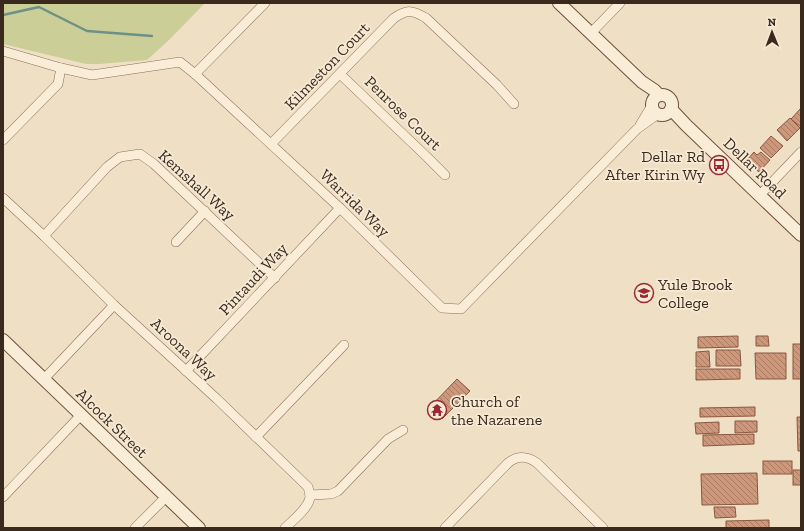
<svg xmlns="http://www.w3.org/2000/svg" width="804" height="531" viewBox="0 0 804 531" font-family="'Zilla Slab',serif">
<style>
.green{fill:#ccce98}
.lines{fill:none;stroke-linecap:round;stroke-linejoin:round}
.stream{stroke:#6d9185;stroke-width:2.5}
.building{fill:url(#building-back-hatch);stroke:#8b573f}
.minor-casing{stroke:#8b705a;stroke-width:10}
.secondary-casing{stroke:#6d513d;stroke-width:14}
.minor{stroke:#faedd8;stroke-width:9}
.secondary{stroke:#faedd8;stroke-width:12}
.labels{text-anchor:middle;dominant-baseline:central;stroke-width:3.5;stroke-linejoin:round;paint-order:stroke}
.street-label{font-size:16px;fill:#3a2a1e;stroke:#f6ead5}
.poi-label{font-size:16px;fill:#3a2a1e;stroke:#f6ead5;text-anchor:start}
</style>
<defs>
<pattern id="building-back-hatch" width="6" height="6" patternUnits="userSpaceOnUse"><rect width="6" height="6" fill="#ce967a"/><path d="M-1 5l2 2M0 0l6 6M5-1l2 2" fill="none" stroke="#a87b63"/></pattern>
</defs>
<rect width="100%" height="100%" fill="#efdfc5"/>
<polygon class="green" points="3,3 205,3 170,39 147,60 99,64 86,64 3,44"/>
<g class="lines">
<polyline class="stream" points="3,15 39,7 87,31 152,36"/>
</g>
<g class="building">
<polygon points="801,108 801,127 791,119"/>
<polygon points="790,118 800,128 787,141 777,130"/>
<polygon points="771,136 783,146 771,158 760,148"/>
<polygon points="754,152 757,155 761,152 770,160 759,172 746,161"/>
<polygon points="738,336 738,347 698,348 698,337"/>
<polygon points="756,336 768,336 769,346 756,346"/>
<rect x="793" y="344" width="8" height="35"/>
<polygon points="716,350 740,350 741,366 716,366"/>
<polygon points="709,351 710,367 696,367 696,352"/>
<polygon points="755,353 786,353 786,379 756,379"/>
<polygon points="696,369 740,369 740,379 696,380"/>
<polygon points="457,379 470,391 442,419 430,407"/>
<polygon points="755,407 755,416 700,417 700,408"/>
<polygon points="797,417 801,417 801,451 798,451"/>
<polygon points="735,421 757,421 757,432 735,433"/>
<polygon points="719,422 719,433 696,434 695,423"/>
<polygon points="754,434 754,444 703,446 703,435"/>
<rect x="763" y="461" width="29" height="13"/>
<rect x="793" y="470" width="8" height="15"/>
<polygon points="757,473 758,504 702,505 701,474"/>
<polygon points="714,507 735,507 736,517 715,518"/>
<polygon points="769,520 769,528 726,528 726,521"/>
</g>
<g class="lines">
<defs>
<g id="minor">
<polyline points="591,33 620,3"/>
<polyline points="3,51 61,68 92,75 180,62 195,74 340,208 442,308 461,309 637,129 658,114"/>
<polyline points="195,74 265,3"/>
<polyline points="340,74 427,157 445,175"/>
<polyline points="640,125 652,105"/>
<polyline points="3,140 58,84 61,68"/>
<path d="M271 144 394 18C408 9 412 10 426 18L497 85 514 104"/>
<polyline points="760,195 801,152"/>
<path d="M3 198 44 236 114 305 217 399 308 487C309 490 310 494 310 497 309 508 293 520 285 528"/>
<polyline points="44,236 107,167 120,157 140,154 154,164 275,278"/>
<polyline points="176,242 205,211"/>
<polyline points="186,371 340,208"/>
<polyline points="44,379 114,305"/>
<polyline points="256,437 344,345"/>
<polyline points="310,495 331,494 338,491 388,439 403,430"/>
<polyline points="3,497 81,415"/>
<polyline points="135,528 166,497"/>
<path d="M445 528 508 463C518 455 527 456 537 463L603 528"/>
</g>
<g id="secondary">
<polyline points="559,3 642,82 654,90 659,95"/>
<circle cx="662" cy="105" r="10"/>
<polyline points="671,109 686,125 801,235"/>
<polyline points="3,340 199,528"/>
</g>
</defs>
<use href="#minor" class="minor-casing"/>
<use href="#secondary" class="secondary-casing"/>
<use href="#minor" class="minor"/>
<use href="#secondary" class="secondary"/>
</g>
<defs>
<symbol id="bus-ring" viewBox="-11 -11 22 22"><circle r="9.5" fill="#f6ead5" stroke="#9b2933" stroke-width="1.5"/><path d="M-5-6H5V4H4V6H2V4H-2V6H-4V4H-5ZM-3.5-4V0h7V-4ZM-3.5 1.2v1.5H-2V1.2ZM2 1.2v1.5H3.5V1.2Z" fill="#9b2933"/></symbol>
<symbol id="university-ring" viewBox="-11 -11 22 22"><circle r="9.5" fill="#f6ead5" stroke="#9b2933" stroke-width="1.5"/><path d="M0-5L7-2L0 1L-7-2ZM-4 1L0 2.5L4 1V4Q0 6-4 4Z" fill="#9b2933"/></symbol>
<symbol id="temple-ring" viewBox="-11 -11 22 22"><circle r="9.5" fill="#f6ead5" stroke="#9b2933" stroke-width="1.5"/><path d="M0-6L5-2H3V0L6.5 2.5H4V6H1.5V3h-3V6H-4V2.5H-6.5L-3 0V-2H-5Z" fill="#9b2933"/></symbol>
</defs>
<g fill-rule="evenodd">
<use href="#bus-ring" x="708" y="154" width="22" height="22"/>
<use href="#university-ring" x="633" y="282" width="22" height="22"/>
<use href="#temple-ring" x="426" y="399" width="22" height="22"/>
</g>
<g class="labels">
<g class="street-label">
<text transform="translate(327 66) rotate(-46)">Kilmeston Court</text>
<text transform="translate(403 113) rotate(44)">Penrose Court</text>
<text transform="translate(755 168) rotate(44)">Dellar Road</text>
<text transform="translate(197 185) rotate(42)">Kemshall Way</text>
<text transform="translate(355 203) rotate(44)">Warrida Way</text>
<text transform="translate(253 279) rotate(-47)">Pintaudi Way</text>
<text transform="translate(184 349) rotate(43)">Aroona Way</text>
<text transform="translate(112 423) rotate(44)">Alcock Street</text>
</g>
<g class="poi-label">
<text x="705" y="156" text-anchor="end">Dellar Rd<tspan x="705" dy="18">After Kirin Wy</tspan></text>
<text x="658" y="284">Yule Brook<tspan x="658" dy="18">College</tspan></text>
<text x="451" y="401">Church of<tspan x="451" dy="18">the Nazarene</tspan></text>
</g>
</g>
<rect width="804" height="531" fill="none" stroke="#3a2a1e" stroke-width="8"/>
<g transform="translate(772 32) rotate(359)" stroke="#f6ead5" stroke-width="3" paint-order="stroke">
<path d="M0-3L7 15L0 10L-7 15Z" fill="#3a2a1e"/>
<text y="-6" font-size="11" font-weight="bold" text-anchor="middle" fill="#3a2a1e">N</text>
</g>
</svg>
